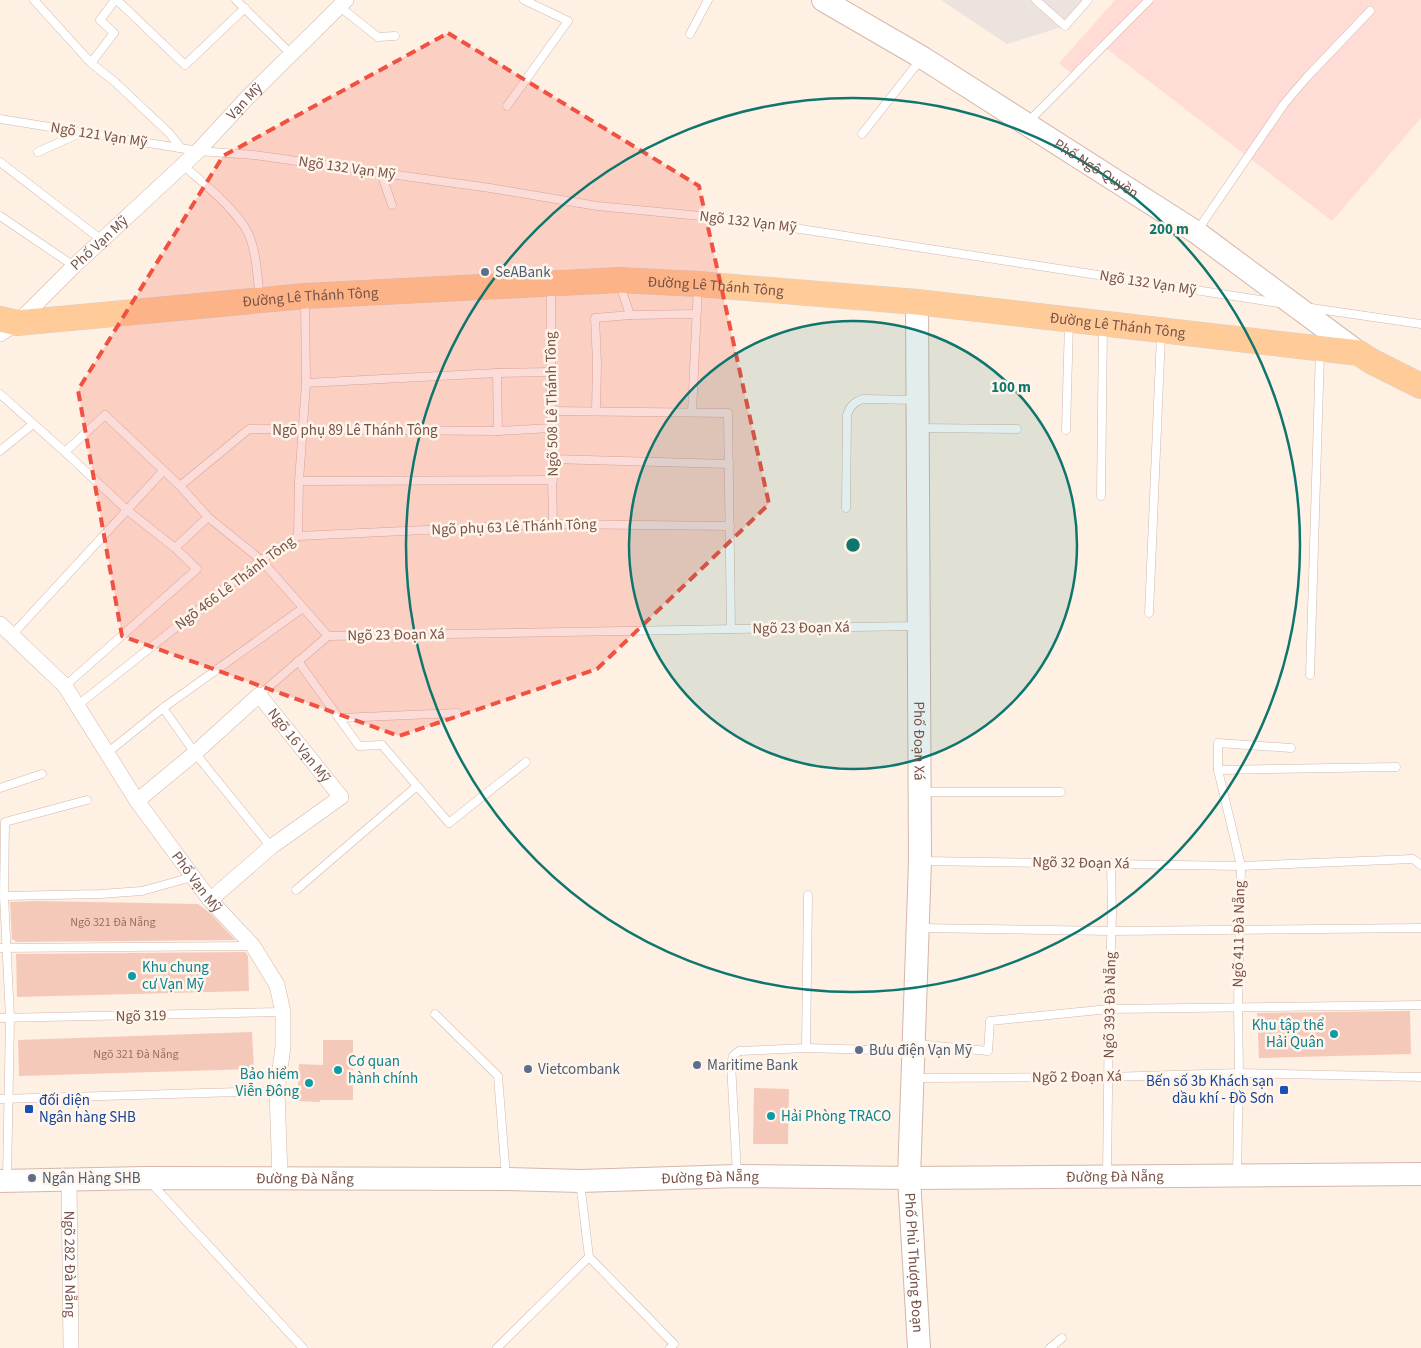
<svg xmlns="http://www.w3.org/2000/svg" width="1421" height="1348" viewBox="0 0 1421 1348" font-family="'Source Sans 3',sans-serif">
<style>
.commercial{fill:#ffddd6}
.industrial{fill:#ede3de}
.building{fill:#f5c9b9}
.lines{fill:none;stroke-linecap:round;stroke-linejoin:round}
.lane-casing{stroke:#d2b8ab;stroke-width:9}
.street-casing{stroke:#d2b8ab;stroke-width:16}
.secondary-casing{stroke:#d5b7a9;stroke-width:24}
.primary-casing{stroke:#d9cfcb;stroke-width:26}
.lane{stroke:#fff;stroke-width:8}
.street{stroke:#fff;stroke-width:15}
.secondary{stroke:#fff;stroke-width:22}
.primary{stroke:#fc9;stroke-width:25}
.marked{fill:#f05140;fill-opacity:0.2;stroke:#f05140;stroke-width:4;stroke-dasharray:10 6;stroke-linejoin:round}
.ring{fill:none;stroke:#0f766e;stroke-width:2.5}
.service-dot{fill:#5c6f8a;stroke:#fff5eb;stroke-width:2}
.culture-dot{fill:#0f9aa8;stroke:#fff5eb;stroke-width:2}
.transit-dot{fill:#1a4fb4;stroke:#fff5eb;stroke-width:2}
.labels{text-anchor:middle;dominant-baseline:central;stroke-width:5;stroke-linejoin:round;paint-order:stroke}
.number-label{font-size:12px;fill:#977064}
.street-label{font-size:15px;fill:#785247;stroke:#fff5eb}
.service-label{font-size:15px;fill:#4e5e75;stroke:#fff5eb;text-anchor:start}
.culture-label{font-size:15px;fill:#0d838f;stroke:#fff5eb;text-anchor:start}
.transit-label{font-size:15px;fill:#164399;stroke:#fff5eb;text-anchor:end}
.centre{fill:#0f766e;stroke:#fff5eb;stroke-width:2.5}
.ring-label{font-size:15px;text-anchor:middle;font-weight:bold;fill:#0f766e;stroke:#fff5eb;stroke-width:5;stroke-linejoin:round;paint-order:stroke}
</style>
<rect width="100%" height="100%" fill="#fef0e3"/>
<polygon class="commercial" points="1115,0 1421,0 1421,118 1332,221 1099,43 1072,74 1059,63"/>
<polygon class="industrial" points="941,0 1088,0 1065,26 1007,44"/>
<g class="building">
<polygon points="35,901 198,904 211,914 235,940 15,942 15,940 12,940 10,902"/>
<polygon points="245,952 248,956 249,991 17,997 16,954"/>
<polygon points="1410,1011 1411,1054 1259,1058 1257,1013"/>
<polygon points="252,1032 254,1069 19,1076 18,1040"/>
<polygon points="323,1040 353,1040 353,1100 320,1100 320,1102 297,1101 299,1064 323,1065"/>
<polygon points="754,1088 789,1089 788,1144 753,1144"/>
</g>
<g class="lines">
<defs>
<g id="lane">
<polyline points="34,0 91,63 115,82 169,133 181,148"/>
<polyline points="117,0 185,65 245,8"/>
<polyline points="236,0 292,55"/>
<polyline points="1036,0 1065,26 1088,0"/>
<polyline points="340,7 378,37 395,36"/>
<polyline points="690,34 708,0"/>
<polyline points="91,63 114,33 100,20 115,0"/>
<polyline points="507,106 568,21 524,0"/>
<polyline points="0,119 198,151 254,155 490,188 597,206 742,220 1279,303"/>
<polyline points="1028,122 1149,0"/>
<polyline points="862,134 921,59"/>
<polyline points="38,152 80,133"/>
<polyline points="0,162 103,241"/>
<path d="M183 165C203 183 236 209 248 233 257 252 257 277 260 298"/>
<polyline points="381,173 392,205"/>
<polyline points="0,216 74,266"/>
<polyline points="1197,231 1284,104 1307,77 1370,11"/>
<polyline points="551,286 551,428 553,524"/>
<polyline points="1311,308 1421,324"/>
<polyline points="630,315 696,314"/>
<polyline points="497,373 551,372"/>
<polyline points="306,383 497,373 498,431"/>
<polyline points="0,394 65,452 105,415 180,486 208,517 261,560 328,636 916,626"/>
<polyline points="551,411 728,413 731,629"/>
<polyline points="596,411 597,363 595,318 630,315 620,285"/>
<polyline points="692,412 698,286"/>
<polyline points="920,428 1017,429"/>
<polyline points="1066,430 1069,322"/>
<polyline points="0,451 33,424"/>
<polyline points="65,452 127,510 175,548"/>
<polyline points="551,459 729,464"/>
<polyline points="299,481 553,480"/>
<polyline points="180,486 249,429 498,431 551,428"/>
<polyline points="1101,496 1103,326"/>
<path d="M846 508 847 415C850 406 854 402 863 399L917 400"/>
<polyline points="298,536 553,524 730,526"/>
<polyline points="1149,613 1161,335"/>
<polyline points="11,636 163,471"/>
<polyline points="298,661 359,746 382,745 449,823 526,762"/>
<polyline points="1310,675 1320,352"/>
<polyline points="65,686 197,569 175,548 208,517"/>
<polyline points="259,695 328,636"/>
<polyline points="78,705 261,560 298,536 299,481 306,383 305,299"/>
<polyline points="163,708 195,753 271,847"/>
<polyline points="339,718 457,713"/>
<polyline points="107,753 163,708 303,608"/>
<polyline points="1218,770 1396,767"/>
<polyline points="0,788 42,774"/>
<polyline points="921,792 1061,792"/>
<polyline points="922,861 1241,866 1413,859 1421,865"/>
<polyline points="296,890 417,786"/>
<polyline points="4,896 100,894 142,891 192,877"/>
<polyline points="920,928 1111,931 1421,928"/>
<polyline points="0,948 251,946"/>
<polyline points="435,1014 498,1076 506,1177"/>
<polyline points="0,1018 283,1012"/>
<polyline points="917,1044 988,1051 990,1021 1109,1009 1421,1005"/>
<polyline points="806,1048 808,895"/>
<polyline points="915,1078 1109,1077 1239,1073 1421,1077"/>
<polyline points="0,1099 277,1091"/>
<polyline points="1237,1173 1239,1073 1238,1007 1241,866 1218,770 1218,743 1291,748"/>
<polyline points="737,1174 731,1064 733,1056 739,1051 806,1048 911,1051"/>
<polyline points="1107,1174 1109,1009 1112,912 1111,863"/>
<polyline points="7,1178 10,1018 4,896 5,822 87,800"/>
<polyline points="580,1182 589,1257 674,1344 670,1348"/>
<polyline points="151,1183 303,1348"/>
<polyline points="497,1348 589,1257"/>
<polyline points="1050,1348 1062,1338"/>
</g>
<g id="street">
<path id="s1" d="M0 334 17 323 74 266 198 151 247 98 346 0"/>
<path id="s2" d="M0 624 65 686 137 801 210 900 253 946 277 985 283 1012V1047L277 1091 280 1178"/>
<path id="s3" d="M137 801 195 753 259 695 341 797 271 847 210 900"/>
<path id="s4" d="M69 1180 71 1348"/>
</g>
<g id="secondary">
<path id="s5" d="M823 0 923 58 1196 232 1359 353"/>
<path id="s6" d="M917 302 920 861 909 1178 919 1348"/>
<path id="s7" d="M0 1181 146 1178 506 1179 580 1181 737 1176 909 1178 1421 1174"/>
</g>
<g id="primary">
<path id="s8" d="M0 319 17 323 305 296 619 280 698 284 917 302 1359 353 1371 361 1421 386"/>
</g>
</defs>
<use href="#lane" class="lane-casing"/>
<use href="#street" class="street-casing"/>
<use href="#secondary" class="secondary-casing"/>
<use href="#primary" class="primary-casing"/>
<use href="#lane" class="lane"/>
<use href="#street" class="street"/>
<use href="#secondary" class="secondary"/>
<use href="#primary" class="primary"/>
</g>
<path class="marked" d="M448 33 699 186 769 504 597 669 399 736 122 636 78 390 223 156Z"/>
<circle cx="853" cy="545" r="224" fill="#0f766e" fill-opacity=".12"/>
<g class="ring">
<circle cx="853" cy="545" r="224"/>
<circle cx="853" cy="545" r="447"/>
</g>
<g class="service-dot">
<circle cx="485" cy="272" r="5"/>
<circle cx="859" cy="1050" r="5"/>
<circle cx="697" cy="1065" r="5"/>
<circle cx="528" cy="1069" r="5"/>
<circle cx="32" cy="1178" r="5"/>
</g>
<g class="culture-dot">
<circle cx="132" cy="976" r="5"/>
<circle cx="1334" cy="1034" r="5"/>
<circle cx="338" cy="1070" r="5"/>
<circle cx="309" cy="1083" r="5"/>
<circle cx="771" cy="1116" r="5"/>
</g>
<g class="transit-dot">
<rect x="1279" y="1085" width="10" height="10" rx="2.5"/>
<rect x="24" y="1104" width="10" height="10" rx="2.5"/>
</g>
<g class="labels">
<g class="number-label">
<text x="113" y="922">Ngõ 321 Đà Nẵng</text>
<text x="136" y="1054">Ngõ 321 Đà Nẵng</text>
</g>
<g class="street-label">
<text stroke="none"><textPath href="#s1" startOffset="338">Vạn Mỹ</textPath></text>
<text transform="translate(99 135) rotate(9)">Ngõ 121 Vạn Mỹ</text>
<text transform="translate(347 168) rotate(8)">Ngõ 132 Vạn Mỹ</text>
<text stroke="none"><textPath href="#s5" startOffset="321">Phố Ngô Quyền</textPath></text>
<text transform="translate(748 222) rotate(7)">Ngõ 132 Vạn Mỹ</text>
<text stroke="none"><textPath href="#s1" startOffset="135">Phố Vạn Mỹ</textPath></text>
<text transform="translate(1148 283) rotate(9)">Ngõ 132 Vạn Mỹ</text>
<text stroke="none"><textPath href="#s8" startOffset="718">Đường Lê Thánh Tông</textPath></text>
<text stroke="none"><textPath href="#s8" startOffset="312">Đường Lê Thánh Tông</textPath></text>
<text stroke="none"><textPath href="#s8" startOffset="1122">Đường Lê Thánh Tông</textPath></text>
<text transform="translate(552 404) rotate(-91)">Ngõ 508 Lê Thánh Tông</text>
<text x="355" y="430">Ngõ phụ 89 Lê Thánh Tông</text>
<text transform="translate(514 527) rotate(-2)">Ngõ phụ 63 Lê Thánh Tông</text>
<text transform="translate(235 583) rotate(-37)">Ngõ 466 Lê Thánh Tông</text>
<text transform="translate(801 628) rotate(-1)">Ngõ 23 Đoạn Xá</text>
<text transform="translate(396 635) rotate(-1)">Ngõ 23 Đoạn Xá</text>
<text stroke="none"><textPath href="#s6" startOffset="439">Phố Đoạn Xá</textPath></text>
<text stroke="none"><textPath href="#s3" startOffset="226">Ngõ 16 Vạn Mỹ</textPath></text>
<text transform="translate(1081 863) rotate(1)">Ngõ 32 Đoạn Xá</text>
<text stroke="none"><textPath href="#s2" startOffset="326">Phố Vạn Mỹ</textPath></text>
<text transform="translate(1239 934) rotate(-89)">Ngõ 411 Đà Nẵng</text>
<text transform="translate(1110 1005) rotate(-89)">Ngõ 393 Đà Nẵng</text>
<text transform="translate(141 1016) rotate(-1)">Ngõ 319</text>
<text transform="translate(1077 1077) rotate(-1)">Ngõ 2 Đoạn Xá</text>
<text stroke="none"><textPath href="#s7" startOffset="1115">Đường Đà Nẵng</textPath></text>
<text stroke="none"><textPath href="#s7" startOffset="305">Đường Đà Nẵng</textPath></text>
<text stroke="none"><textPath href="#s7" startOffset="710">Đường Đà Nẵng</textPath></text>
<text stroke="none"><textPath href="#s6" startOffset="961">Phố Phủ Thượng Đoạn</textPath></text>
<text stroke="none"><textPath href="#s4" startOffset="84">Ngõ 282 Đà Nẵng</textPath></text>
</g>
<g class="service-label">
<text x="495" y="272">SeABank</text>
<text x="869" y="1050">Bưu điện Vạn Mỹ</text>
<text x="707" y="1065">Maritime Bank</text>
<text x="538" y="1069">Vietcombank</text>
<text x="42" y="1178">Ngân Hàng SHB</text>
</g>
<g class="culture-label">
<text x="142" y="967">Khu chung<tspan x="142" dy="17">cư Vạn Mỹ</tspan></text>
<text x="1324" y="1025" text-anchor="end">Khu tập thể<tspan x="1324" dy="17">Hải Quân</tspan></text>
<text x="348" y="1061">Cơ quan<tspan x="348" dy="17">hành chính</tspan></text>
<text x="299" y="1074" text-anchor="end">Bảo hiểm<tspan x="299" dy="17">Viễn Đông</tspan></text>
<text x="781" y="1116">Hải Phòng TRACO</text>
</g>
<g class="transit-label">
<text x="1274" y="1081">Bến số 3b Khách sạn<tspan x="1274" dy="17">dầu khí - Đồ Sơn</tspan></text>
<text x="39" y="1100" text-anchor="start">đối diện<tspan x="39" dy="17">Ngân hàng SHB</tspan></text>
</g>
</g>
<circle cx="853" cy="545" r="8" class="centre"/>
<g class="ring-label">
<text x="1169" y="234">200 m</text>
<text x="1011" y="392">100 m</text>
</g>
</svg>
